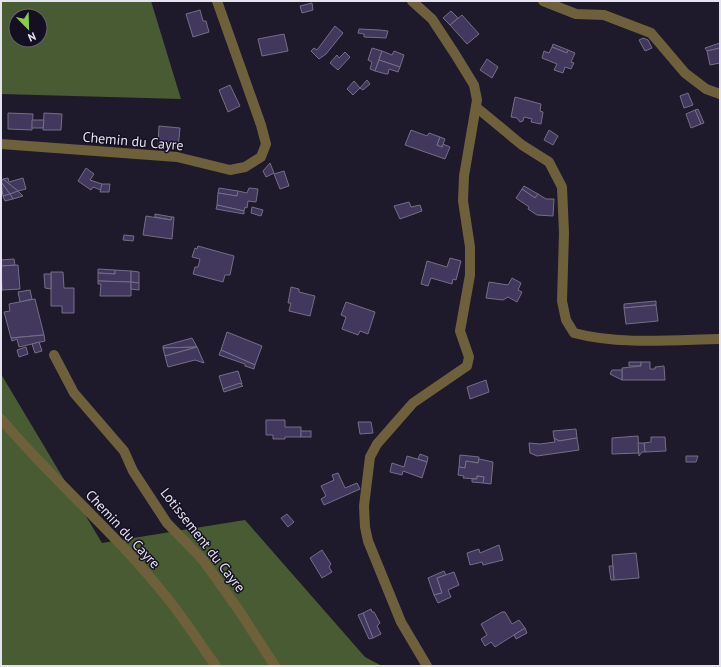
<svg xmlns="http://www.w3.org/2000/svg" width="721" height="667" viewBox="0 0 721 667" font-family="'PT Sans',sans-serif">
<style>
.forest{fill:#495b32;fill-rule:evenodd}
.building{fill:#42385e;stroke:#736f85}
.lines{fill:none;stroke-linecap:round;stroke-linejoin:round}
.minor{stroke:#6f603c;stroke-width:10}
.tertiary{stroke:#6f603c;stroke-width:10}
.labels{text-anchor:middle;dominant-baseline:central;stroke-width:3;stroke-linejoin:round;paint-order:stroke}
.street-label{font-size:14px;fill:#e5e3f0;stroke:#151021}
</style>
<rect width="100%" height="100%" fill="#1e192b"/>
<g class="forest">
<path d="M1 1H151L181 99 1 94ZM16 16H40V40H16Z"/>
<polygon points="1,374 102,543 245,520 365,657 382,666 1,666"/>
</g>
<g class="building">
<polygon points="312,3 313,10 302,13 300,6"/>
<polygon points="200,10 203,21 206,21 209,32 193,37 186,14"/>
<polygon points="451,11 458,18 450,25 443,18"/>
<polygon points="462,15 479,34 467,44 450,25"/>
<polygon points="335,26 343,33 326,54 319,59 311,51 314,48 317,50"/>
<polygon points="359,29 380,30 388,31 386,38 364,37 364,34 358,33"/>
<polygon points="284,34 288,51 262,56 258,39"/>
<polygon points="643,38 648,40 652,48 645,51 639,40"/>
<polygon points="720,43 720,48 707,51 705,48"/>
<polygon points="553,44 568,50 567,53 552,47"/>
<polygon points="552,47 567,53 568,50 575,53 571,62 574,63 571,69 565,67 563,73 554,70 557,64 542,58 544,51 549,53"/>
<polygon points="372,48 382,51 375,71 370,69 372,62 368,60"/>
<polygon points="720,48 720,63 710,65 707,51"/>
<polygon points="382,51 392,55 394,51 404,55 400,67 379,60"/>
<polygon points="345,52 350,57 338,70 330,63 337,55 339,58"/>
<polygon points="487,59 498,67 492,78 480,70"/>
<polygon points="379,60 400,67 398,72 389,69 388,74 386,74 375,71"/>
<polygon points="367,80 370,84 363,90 360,88"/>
<polygon points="354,81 360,88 353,95 347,89"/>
<polygon points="230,85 240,106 228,112 219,90"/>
<polygon points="688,93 693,105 684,108 680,96"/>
<polygon points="515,97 541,104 540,111 543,112 541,124 531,122 532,119 524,117 523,121 520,122 517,118 511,117"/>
<polygon points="698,109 704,123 701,124 695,110"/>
<polygon points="695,110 701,124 691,128 686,114"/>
<polygon points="8,113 33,114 32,130 8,129"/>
<polygon points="44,113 62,114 61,130 43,130"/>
<polygon points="32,120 44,120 43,128 32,128"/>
<polygon points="159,126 180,128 178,148 158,146"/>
<polygon points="411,130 427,136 429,133 440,137 437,145 442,147 443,144 450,147 445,159 405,145"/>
<polygon points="549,130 558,136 553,145 544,140"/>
<polygon points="440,137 445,139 442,147 437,145"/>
<polygon points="270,163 274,173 266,177 263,171"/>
<polygon points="86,168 94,174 90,180 102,184 101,190 93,187 91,190 78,181"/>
<polygon points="284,171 289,186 280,189 274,174"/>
<polygon points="8,178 9,182 23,178 26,189 18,191 3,179"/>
<polygon points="3,179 18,191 10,194 1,182"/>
<polygon points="1,182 10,194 3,196"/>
<polygon points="102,184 110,184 109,192 100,192"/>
<polygon points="524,186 538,194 535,198 522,189"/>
<polygon points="219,188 238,191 237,196 218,193"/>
<polygon points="249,188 258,189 256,202 248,201 247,208 245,207 244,211 217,205 218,193 237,196 238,191 247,193"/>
<polygon points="522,189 535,198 538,194 546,199 554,199 553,216 537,215 528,209 529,207 516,198"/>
<polygon points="18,191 23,196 13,199 10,194"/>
<polygon points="10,194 13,199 5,201 3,196"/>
<polygon points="409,202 411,207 420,205 422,211 400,219 394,206"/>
<polygon points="217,205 244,211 244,214 216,209"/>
<polygon points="252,207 263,210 261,216 251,213"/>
<polygon points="155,214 172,217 171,220 155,217"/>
<polygon points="146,216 171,220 172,217 174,217 172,239 143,235"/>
<polygon points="124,235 134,236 133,241 123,240"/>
<polygon points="198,246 234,256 230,275 225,275 223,282 193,274 195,267 198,267 200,259 192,257 195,248 197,249"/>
<polygon points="450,258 461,261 456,280 453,279 452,284 431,278 428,286 421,284 427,261 447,267"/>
<polygon points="14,259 15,265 1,266 1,260"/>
<polygon points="18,265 20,289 2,290 1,266"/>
<polygon points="98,269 115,270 115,274 98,273"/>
<polygon points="115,270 131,271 131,282 98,281 98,273 115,274"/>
<polygon points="131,271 139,272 139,283 131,282"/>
<polygon points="51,272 63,272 64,288 74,288 74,313 62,313 62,306 51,306"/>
<polygon points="44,274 51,274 51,289 45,288"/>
<polygon points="512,278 521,283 518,290 522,292 517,302 508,297 503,300 486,298 489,282 508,285"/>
<polygon points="98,281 131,282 131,296 100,296 101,284 98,284"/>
<polygon points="131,282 139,283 139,290 131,289"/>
<polygon points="291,287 299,289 299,292 315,296 310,316 289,311 291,303 288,303"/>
<polygon points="30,290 32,299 20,302 18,292"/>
<polygon points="35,299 44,335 11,338 4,312 10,311 9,304"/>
<polygon points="656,301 656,305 624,308 624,304"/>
<polygon points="346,302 375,312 368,334 360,331 358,335 342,329 346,317 341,315"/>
<polygon points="656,305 658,321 626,324 624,308"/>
<polygon points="227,332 262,346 255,365 221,350"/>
<polygon points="44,335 45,341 19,347 17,339 12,341 11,338"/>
<polygon points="192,338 197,347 163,348 163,346"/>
<polygon points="39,342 42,351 35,353 32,344"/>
<polygon points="26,347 28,354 19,357 17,350"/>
<polygon points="197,347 165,356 163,348"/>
<polygon points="197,347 204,363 195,360 168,367 165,356"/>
<polygon points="221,350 255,365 254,369 245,366 245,364 219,355"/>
<rect x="629" y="362" width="12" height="4"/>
<polygon points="641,362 650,362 650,369 655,369 655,367 664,366 665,380 622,380 622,368 641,366"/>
<polygon points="612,370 622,370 622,380 610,374"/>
<polygon points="238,371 242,384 223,389 219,376"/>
<polygon points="486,380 489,392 470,399 467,387"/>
<polygon points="240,383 243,386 224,392 223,389"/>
<polygon points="266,420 285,420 285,427 301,427 301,437 285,437 285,439 273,439 273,435 266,435"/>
<polygon points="358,422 371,422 373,433 360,434"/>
<polygon points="576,429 577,438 559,441 554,438 553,431"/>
<rect x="301" y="431" width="10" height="6"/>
<polygon points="638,436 639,453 612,454 612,438"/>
<polygon points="651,437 665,437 666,451 645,452 644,443 651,442"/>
<polygon points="554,438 559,441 577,438 579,450 537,456 530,453 529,443 540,444 555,442"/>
<polygon points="638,443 644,443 645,452 642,452 639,456"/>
<polygon points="420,454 428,457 427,462 418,459"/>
<polygon points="460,455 479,457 478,463 466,461 465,468 459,467"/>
<polygon points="407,456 427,462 422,478 403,471 402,475 390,472 392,463 404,467"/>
<polygon points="686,456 698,456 696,462 686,462"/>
<polygon points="479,459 493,462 491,484 483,483 484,477 477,476 477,479 463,478 464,476 458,475 459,467 465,468 466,461 478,463"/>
<polygon points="338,473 345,488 357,483 360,489 324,505 321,499 326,496 321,486 334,480 332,475"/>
<polygon points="477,476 484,477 483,483 472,482 472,479 477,479"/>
<polygon points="287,514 294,522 288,527 281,518"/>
<polygon points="499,545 503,560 483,565 482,562 470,565 467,553 479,549 480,553"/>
<polygon points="322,550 331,564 329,567 332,572 322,578 310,558"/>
<polygon points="636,553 639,578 614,580 612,555"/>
<polygon points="609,566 613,566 614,580 611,580"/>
<polygon points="444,571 446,575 437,578 442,593 434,595 428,578"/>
<polygon points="454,572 459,585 448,590 451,597 438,603 434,595 442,593 437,578"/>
<polygon points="371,609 372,612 374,612 380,623 377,626 381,634 373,638 363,613"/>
<polygon points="502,612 505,612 512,624 519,620 525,628 495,647 491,642 485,646 481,639 487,635 481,624"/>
<polygon points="363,613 373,638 369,639 358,615"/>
<polygon points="525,628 527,633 516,639 514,635"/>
</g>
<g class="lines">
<g class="minor">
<polyline points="412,1 432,19 455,54 474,85 477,100 464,176 463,201 470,247 470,275 460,331 469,357 467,366 413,403 377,444 370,457 364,506 365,527 368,541 401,622 427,666"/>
<path d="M476 107 522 145 549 162 562 187 564 233 562 301 566 320 574 333C619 345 673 340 720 339"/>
<polyline points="54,355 74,393 124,451 133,471 167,523 203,560 238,609 275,666"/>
</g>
<g class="tertiary">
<polyline points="543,1 576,14 604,15 651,33 685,73 706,89 720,94"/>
<polyline points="1,144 177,157 230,170 245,167 261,157 266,144 261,125 217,1"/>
<path d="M1 419C54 482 118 535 168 599 185 620 200 644 216 666"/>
</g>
</g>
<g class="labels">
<g class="street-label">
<text transform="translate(133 141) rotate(5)">Chemin du Cayre</text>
<text transform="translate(123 529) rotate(47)">Chemin du Cayre</text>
<text transform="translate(203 540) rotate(52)">Lotissement du Cayre</text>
</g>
</g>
<rect width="721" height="667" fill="none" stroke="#e5e3f0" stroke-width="4"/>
<g transform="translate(28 28) rotate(157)"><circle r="19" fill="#151021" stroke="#686474"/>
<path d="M0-3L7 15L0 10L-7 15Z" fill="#88cf49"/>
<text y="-6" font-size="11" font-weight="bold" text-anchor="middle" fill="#e5e3f0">N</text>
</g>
</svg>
